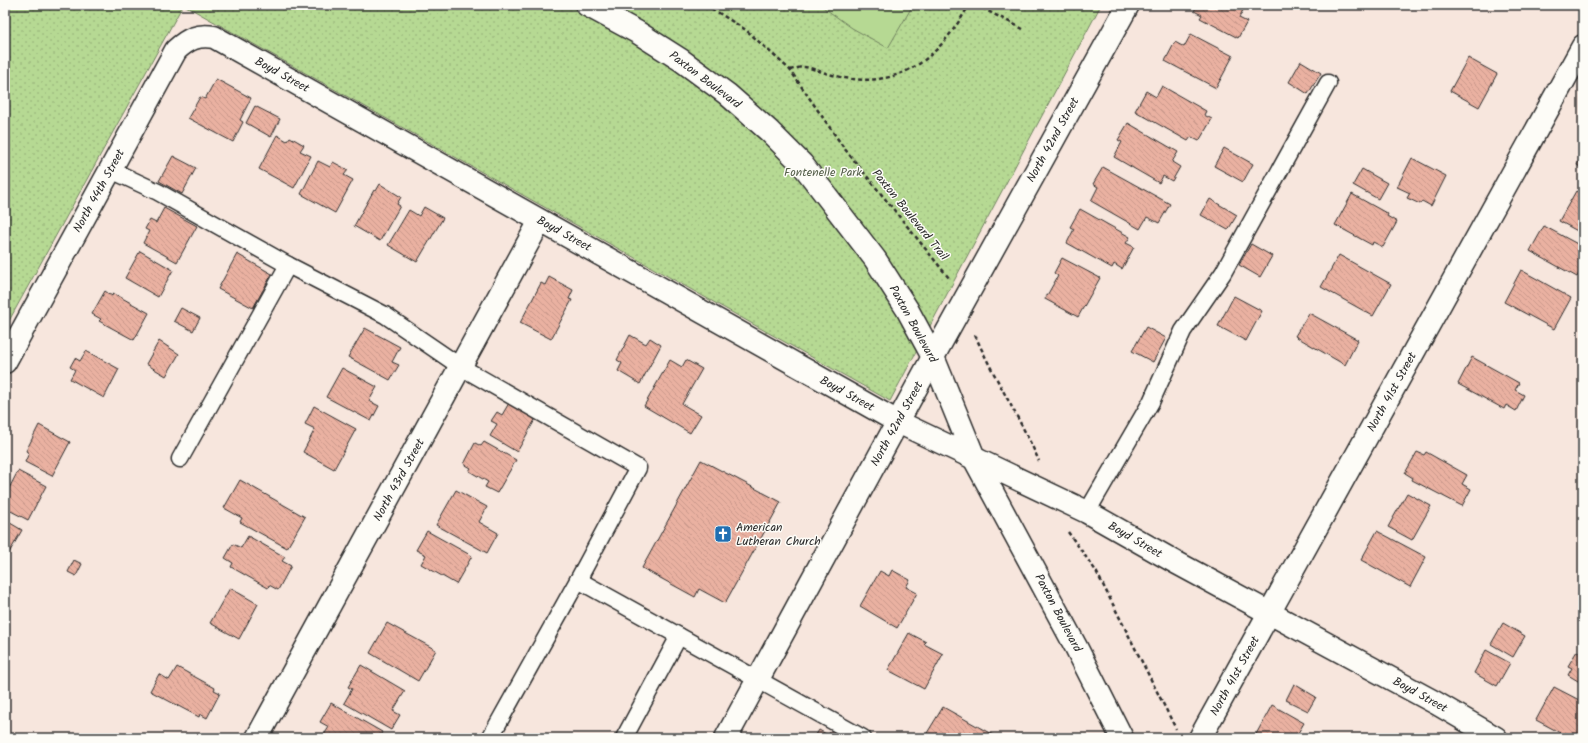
<svg xmlns="http://www.w3.org/2000/svg" width="1588" height="743" viewBox="0 0 1588 743" font-family="Kalam,sans-serif">
<style>
.park{fill:url(#park-dots);stroke:#70825f}
.pitch{fill:#b6d993;stroke:#70825f}
.building{fill:url(#building-back-hatch);stroke:#2b2b2b}
.lines{fill:none;stroke-linecap:round;stroke-linejoin:round}
.service-casing{stroke:#2b2b2b;stroke-width:19}
.minor-casing{stroke:#2b2b2b;stroke-width:25}
.tertiary-casing{stroke:#2b2b2b;stroke-width:25}
.path{stroke:#2b2b2b;stroke-width:2.5;stroke-dasharray:4 3;stroke-linecap:butt}
.service{stroke:#fdfcf7;stroke-width:16}
.minor{stroke:#fdfcf7;stroke-width:22}
.tertiary{stroke:#fdfcf7;stroke-width:22}
.labels{text-anchor:middle;dominant-baseline:central;stroke-width:3;stroke-linejoin:round;paint-order:stroke}
.street-label{font-size:12px;fill:#2b2b2b;stroke:#fdfcf7}
.park-label{font-size:12px;fill:#555f4a;stroke:#fdfcf7}
.poi-label{font-size:12px;fill:#2b2b2b;stroke:#fdfcf7;text-anchor:start}
</style>
<defs>
<pattern id="park-dots" width="8" height="8" patternUnits="userSpaceOnUse"><rect width="8" height="8" fill="#b6d993"/><path d="M2 2h.1M6 6h.1" fill="none" stroke="#9dba7f" stroke-width="1.8" stroke-linecap="round"/></pattern>
<pattern id="building-back-hatch" width="6" height="6" patternUnits="userSpaceOnUse"><rect width="6" height="6" fill="#eab1a1"/><path d="M-1 5l2 2M0 0l6 6M5-1l2 2" fill="none" stroke="#c9988b"/></pattern>
</defs>
<rect width="100%" height="100%" fill="#f7e6dd"/>
<filter id="ink" filterUnits="userSpaceOnUse"><feTurbulence type="fractalNoise" baseFrequency=".025" numOctaves="2"/><feDisplacementMap in="SourceGraphic" scale="8" xChannelSelector="R" yChannelSelector="G"/><feConvolveMatrix kernelMatrix="1 2 1 2 8 2 1 2 1" color-interpolation-filters="sRGB"/></filter>
<g filter="url(#ink)">
<g class="park">
<polygon points="5,5 183,5 5,328"/>
<polygon points="184,5 1101,5 890,401"/>
</g>
<polygon class="pitch" points="820,5 913,5 888,48 852,28"/>
<g class="building">
<polygon points="1198,5 1245,6 1239,18 1247,22 1238,38 1200,18 1202,15 1194,11"/>
<polygon points="1191,34 1233,56 1216,88 1165,61 1175,42 1184,47"/>
<polygon points="1468,58 1497,74 1479,107 1450,91"/>
<polygon points="1301,61 1321,73 1308,94 1289,82"/>
<polygon points="216,79 251,98 240,120 243,122 233,142 188,118 200,97 205,99"/>
<polygon points="1162,86 1206,111 1204,115 1212,119 1199,141 1191,137 1188,141 1135,111 1146,91 1156,97"/>
<polygon points="255,106 280,119 271,137 246,123"/>
<polygon points="1128,123 1178,152 1172,162 1180,167 1172,181 1163,176 1159,183 1114,157 1122,142 1118,140"/>
<polygon points="277,135 287,141 290,137 304,145 300,151 311,156 294,188 259,169"/>
<polygon points="1224,148 1253,164 1243,182 1214,166"/>
<polygon points="1583,154 1583,169 1577,165"/>
<polygon points="173,156 196,168 182,194 159,181"/>
<polygon points="1412,158 1446,176 1431,206 1422,201 1420,204 1407,198 1410,193 1397,187"/>
<polygon points="318,161 330,167 333,162 348,170 344,175 353,180 335,213 301,194"/>
<polygon points="1103,167 1170,204 1159,223 1147,217 1140,229 1091,201 1098,187 1093,184"/>
<polygon points="1362,169 1387,183 1378,199 1353,185"/>
<polygon points="380,184 401,197 397,204 400,206 380,241 354,226 374,190 376,191"/>
<polygon points="1576,191 1583,195 1583,234 1559,221"/>
<polygon points="1352,194 1388,214 1387,216 1397,222 1383,247 1373,242 1372,245 1335,225"/>
<polygon points="1210,199 1237,215 1228,230 1201,215"/>
<polygon points="424,207 443,218 417,262 388,245 409,210 419,216"/>
<polygon points="164,208 197,226 177,262 143,243 149,231 145,229 150,220 156,223"/>
<polygon points="1080,209 1130,237 1126,243 1134,247 1122,269 1114,264 1112,268 1067,243 1074,229 1070,227"/>
<polygon points="1544,226 1583,247 1583,266 1577,277 1530,251"/>
<polygon points="1251,244 1272,256 1260,277 1239,265"/>
<polygon points="140,251 173,270 158,297 125,278"/>
<polygon points="237,254 272,274 253,308 218,289"/>
<polygon points="1339,255 1391,284 1373,316 1321,287"/>
<polygon points="1062,258 1100,278 1078,317 1045,299 1058,276 1054,273"/>
<polygon points="1521,270 1571,298 1554,329 1504,302"/>
<polygon points="549,277 573,290 569,299 572,300 551,339 520,323 541,283 545,285"/>
<polygon points="105,291 112,296 113,293 149,313 134,340 99,321 101,319 92,314"/>
<polygon points="1234,296 1262,311 1246,341 1218,326"/>
<polygon points="181,308 200,318 193,331 174,321"/>
<polygon points="1309,313 1358,340 1345,365 1295,336"/>
<polygon points="1146,327 1166,338 1153,362 1132,351"/>
<polygon points="365,328 400,347 392,362 399,365 390,380 348,357"/>
<polygon points="630,335 646,344 650,338 661,345 640,384 618,371 622,363 617,360"/>
<polygon points="159,341 179,354 166,376 146,364"/>
<polygon points="86,351 119,369 104,398 70,379 75,370 70,367 75,358 80,361"/>
<polygon points="1472,357 1519,383 1515,390 1524,395 1516,411 1506,405 1504,409 1458,384"/>
<polygon points="670,360 682,367 686,360 702,369 682,404 701,415 690,433 644,406"/>
<polygon points="342,368 377,387 369,401 379,406 371,421 326,397"/>
<polygon points="509,403 536,418 517,452 490,436 497,424 491,421 497,412 502,415"/>
<polygon points="314,406 356,429 334,469 303,452 315,429 305,424"/>
<polygon points="39,425 70,442 52,476 25,462 29,453 26,451"/>
<polygon points="484,442 516,460 497,493 485,487 488,482 469,471 471,468 464,464 475,443 481,446"/>
<polygon points="1417,452 1424,455 1426,452 1467,475 1462,484 1471,489 1462,506 1412,480 1413,478 1405,473"/>
<polygon points="701,460 781,502 725,603 699,589 695,597 642,568"/>
<polygon points="18,471 46,486 28,520 5,508 5,496"/>
<polygon points="240,480 305,517 287,548 240,522 242,518 224,508"/>
<polygon points="456,490 487,507 479,522 498,533 487,553 436,525"/>
<polygon points="1407,493 1431,506 1412,540 1388,527"/>
<polygon points="5,520 22,530 5,560"/>
<polygon points="427,531 472,556 456,584 421,564 426,555 416,550"/>
<polygon points="1377,531 1426,557 1410,587 1361,560"/>
<polygon points="248,536 285,557 282,561 291,566 278,590 269,585 268,588 231,567 233,563 225,558 233,544 241,548"/>
<polygon points="74,560 82,564 76,576 68,572"/>
<polygon points="892,570 910,580 906,587 917,593 897,628 860,606 880,571 889,576"/>
<polygon points="230,588 258,604 239,639 210,623"/>
<polygon points="387,623 436,650 418,681 370,653"/>
<polygon points="1503,623 1525,636 1513,657 1491,644"/>
<polygon points="909,633 926,642 924,644 943,654 924,689 888,670"/>
<polygon points="1583,648 1583,684 1568,675 1572,668 1568,666 1577,651 1580,653"/>
<polygon points="1486,650 1510,663 1497,686 1474,673"/>
<polygon points="361,665 405,691 393,711 400,715 391,730 344,703 352,689 348,687"/>
<polygon points="177,667 215,688 214,690 220,693 207,718 200,714 199,717 150,691 159,674 169,680"/>
<polygon points="1294,684 1316,697 1308,711 1286,700"/>
<polygon points="1554,687 1583,702 1583,738 1570,738 1536,720"/>
<polygon points="331,703 382,732 379,738 322,738 329,727 320,722"/>
<polygon points="1272,705 1304,723 1295,738 1254,738"/>
<polygon points="943,707 993,735 991,738 924,738"/>
<polygon points="819,730 828,735 831,731 844,738 814,738"/>
</g>
<g class="lines">
<defs>
<g id="service">
<polyline points="111,170 158,192 288,265 385,315 461,367 638,468 578,580 490,738"/>
<polyline points="180,459 288,265"/>
<polyline points="1087,512 1151,402 1183,331 1223,273 1328,83"/>
<polyline points="578,580 863,738"/>
<polyline points="624,738 679,636"/>
</g>
<g id="minor">
<path d="M5 362 176 50C188 39 198 34 214 37L898 422 1087 512 1177 563 1436 703 1496 738"/>
<polyline points="257,738 540,221"/>
<polyline points="726,738 933,357 1128,5"/>
<polyline points="1200,738 1583,46"/>
</g>
<polyline id="tertiary" points="587,5 637,32 681,60 727,94 769,131 802,164 875,259 907,309 933,357 975,460 1076,647 1122,738"/>
</defs>
<use href="#service" class="service-casing"/>
<use href="#minor" class="minor-casing"/>
<use href="#tertiary" class="tertiary-casing"/>
<g class="path">
<polyline points="706,5 746,30 790,70 844,148 949,278"/>
<polyline points="976,5 1023,29"/>
<path d="M790 70C794 69 800 67 804 67 809 67 815 70 819 71 828 74 837 76 845 78 906 88 941 54 969 5"/>
<path d="M975 335C994 378 1020 418 1039 461"/>
<polyline points="1068,532 1096,571 1176,729"/>
</g>
<use href="#service" class="service"/>
<use href="#minor" class="minor"/>
<use href="#tertiary" class="tertiary"/>
</g>
</g>
<defs>
<symbol id="church-square" viewBox="-11 -11 22 22"><rect x="-9" y="-9" width="18" height="18" rx="4" fill="#1f6fb2" stroke="#fdfcf7"/><path d="M-1.2-6h2.4v3.5h3.3v2.4h-3.3V6h-2.4V-.1h-3.3v-2.4h3.3Z" fill="#fff"/></symbol>
</defs>
<g fill-rule="evenodd">
<use href="#church-square" x="713" y="524" width="20" height="20"/>
</g>
<g class="labels">
<g class="street-label">
<text transform="translate(282 75) rotate(29)">Boyd Street</text>
<text transform="translate(705 80) rotate(37)">Paxton Boulevard</text>
<text transform="translate(1053 140) rotate(-61)">North 42nd Street</text>
<text transform="translate(99 191) rotate(-61)">North 44th Street</text>
<text transform="translate(910 215) rotate(51)">Paxton Boulevard Trail</text>
<text transform="translate(564 234) rotate(29)">Boyd Street</text>
<text transform="translate(913 324) rotate(61)">Paxton Boulevard</text>
<text transform="translate(1392 392) rotate(-61)">North 41st Street</text>
<text transform="translate(847 394) rotate(29)">Boyd Street</text>
<text transform="translate(897 424) rotate(-61)">North 42nd Street</text>
<text transform="translate(399 480) rotate(-61)">North 43rd Street</text>
<text transform="translate(1135 540) rotate(30)">Boyd Street</text>
<text transform="translate(1058 613) rotate(62)">Paxton Boulevard</text>
<text transform="translate(1235 676) rotate(-61)">North 41st Street</text>
<text transform="translate(1420 695) rotate(29)">Boyd Street</text>
</g>
<g class="park-label">
<text x="823" y="172">Fontenelle Park</text>
</g>
<g class="poi-label">
<text x="736" y="527">American<tspan x="736" dy="14">Lutheran Church</tspan></text>
</g>
</g>
<rect width="1588" height="743" fill="none" stroke="#fdfcf7" stroke-width="20"/>
<rect x="10" y="10" width="1568" height="723" fill="none" stroke="#2b2b2b" stroke-width="1.5" filter="url(#ink)"/>
</svg>
